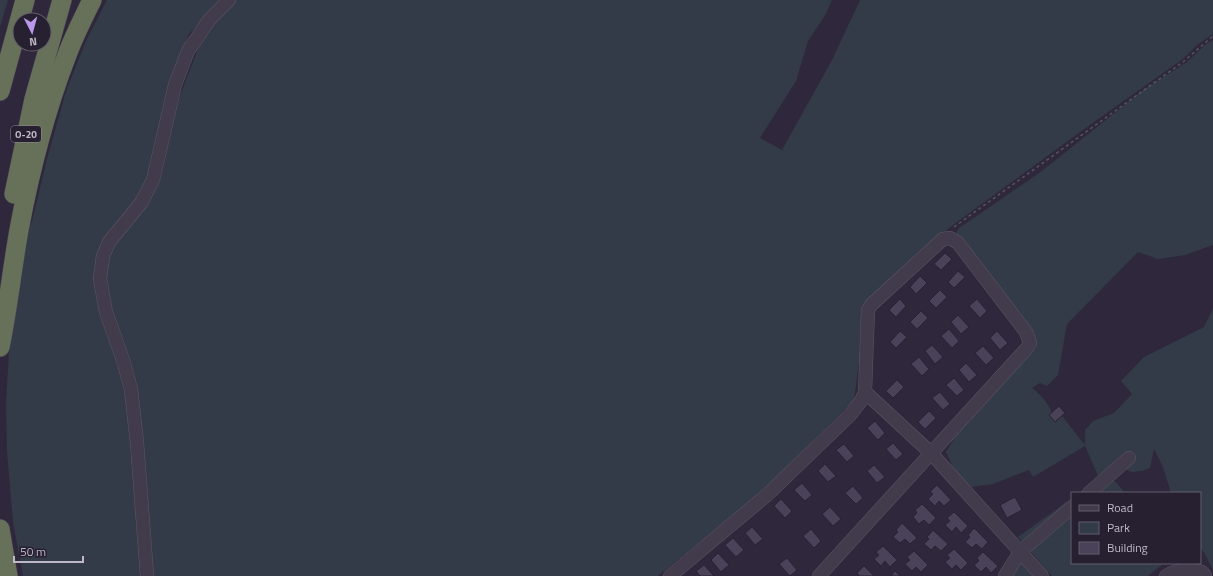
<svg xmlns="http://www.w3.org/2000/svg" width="1213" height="576" viewBox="0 0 1213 576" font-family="'Titillium Web',sans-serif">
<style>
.green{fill:#333a48}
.building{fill:#4a4259;stroke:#292233}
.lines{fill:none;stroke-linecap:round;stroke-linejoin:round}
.minor-casing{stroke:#5d5667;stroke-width:14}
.highway-casing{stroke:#4a4354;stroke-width:20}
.path{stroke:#535464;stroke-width:1.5;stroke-dasharray:3 3;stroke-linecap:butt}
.minor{stroke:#423b4c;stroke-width:13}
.highway{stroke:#677159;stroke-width:19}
.labels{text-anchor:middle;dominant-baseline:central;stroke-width:4;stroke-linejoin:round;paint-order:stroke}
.shield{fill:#272031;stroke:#918a9a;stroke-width:1}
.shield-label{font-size:10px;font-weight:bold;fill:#beb7c7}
</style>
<rect width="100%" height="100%" fill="#2f273b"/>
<g class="green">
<polygon points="0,0 8,0 0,27"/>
<polygon points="107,0 220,0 189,34 169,82 149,173 139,202 96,261 127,395 142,576 23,576 13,522 7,452 6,403 10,334 23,245 32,221 47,159 66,91 86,41"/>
<polygon points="233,0 832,0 826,14 808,41 796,81 760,138 782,150 832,60 860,0 927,0 928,1 929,0 1213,0 1213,34 1197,45 1183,59 1087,127 949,228 867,304 854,400 767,487 658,576 151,576 146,501 104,266 112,245 137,217 159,184 174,111 204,33"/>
<path d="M1213 40V245L1185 255 1158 259 1138 252 1067 324 1058 375 1047 386 1040 383 1032 388C1043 396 1052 408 1055 422L1062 416 1085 445V430L1093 421 1114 413 1132 394 1121 381 1144 357 1204 327 1213 308V570L1205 554 1200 547V493H1171L1163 467 1154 449 1150 468 1142 471 1132 472 1125 469 1106 471 1125 493H1079L1099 478 1085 446 1033 477 1029 470 993 484 972 487 956 474 946 452 960 429 984 400 1036 347 1026 322 956 233 959 228 1042 171 1143 90 1187 62 1206 44Z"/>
<polygon points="1072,498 1072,563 1164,563 1148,576 1052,576 1018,537"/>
<polygon points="1013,555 1036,576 1007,576"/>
</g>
<g class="building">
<polygon points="945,253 952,259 941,270 934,264"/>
<polygon points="958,271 965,277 954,288 948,282"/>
<polygon points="920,276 927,283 916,294 910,287"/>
<polygon points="940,290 947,297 936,308 929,301"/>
<polygon points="900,299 906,306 896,317 889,310"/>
<polygon points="977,299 987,311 980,318 969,306"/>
<polygon points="921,311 928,318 917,329 910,322"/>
<polygon points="958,315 969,327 961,334 951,322"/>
<polygon points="949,329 959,341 952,348 941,336"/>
<polygon points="900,331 907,337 896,348 890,342"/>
<polygon points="997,331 1008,343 1000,350 990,338"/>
<polygon points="932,345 943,357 935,364 925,351"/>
<polygon points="983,346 994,358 986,365 975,353"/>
<polygon points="919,357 929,369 922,376 911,364"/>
<polygon points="966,363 977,375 969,382 959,370"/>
<polygon points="954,378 964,390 957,396 946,385"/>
<polygon points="897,380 904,387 893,398 886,391"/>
<polygon points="940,392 950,404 943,410 932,398"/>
<polygon points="1059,406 1065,413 1055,422 1049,415"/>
<polygon points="929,411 936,418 925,429 918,422"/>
<polygon points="875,421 885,433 878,440 867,428"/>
<polygon points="893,443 903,454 896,460 886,449"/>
<polygon points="844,444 854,456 847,462 836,450"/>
<polygon points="825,464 836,476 828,482 818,471"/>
<polygon points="874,465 885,477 877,483 867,471"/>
<polygon points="802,483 812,495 805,501 794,490"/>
<polygon points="937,485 951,500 944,506 939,501 935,506 928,499 933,494 930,492"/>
<polygon points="853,486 863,498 856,504 845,493"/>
<polygon points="1015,497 1022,510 1007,518 1000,505"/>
<polygon points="781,499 792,511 785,518 774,506"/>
<polygon points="922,504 936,518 929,525 924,520 919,524 913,517 917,513 915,510"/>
<polygon points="830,507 841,519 833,526 822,514"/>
<polygon points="954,512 968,526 961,533 956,527 952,532 945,525 950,521 947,518"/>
<polygon points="902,523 917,538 910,544 905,539 900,543 893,537 898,532 896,530"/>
<polygon points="752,527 763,539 755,545 745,533"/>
<polygon points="974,528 988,542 982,549 976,544 972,548 965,542 970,537 968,535"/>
<polygon points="811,529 821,541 814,548 803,536"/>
<polygon points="933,530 948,544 941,551 935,546 931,550 924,544 929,539 927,537"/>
<polygon points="733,538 744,550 736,557 725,545"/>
<polygon points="883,546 897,560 890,567 885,561 881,566 874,559 879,555 876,552"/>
<polygon points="954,549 968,563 961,570 956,565 952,569 945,562 950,558 947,555"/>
<polygon points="914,551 928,565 921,572 916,567 912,571 905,564 910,560 907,557"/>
<polygon points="983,552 998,566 991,573 986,567 981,572 974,565 979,561 977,558"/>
<polygon points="718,553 729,565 721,572 711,560"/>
<polygon points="787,558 797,570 790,576 779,564"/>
<polygon points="704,565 714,576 700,576 696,571"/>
<polygon points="864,566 874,576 858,576 859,575 857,573"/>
<polygon points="895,571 900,576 891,576"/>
</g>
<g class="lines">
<defs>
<g id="minor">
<polyline points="865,392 931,453 1042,576"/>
<polyline points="1089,493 1129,458"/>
<polyline points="147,576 137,443 131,389 123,360 106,312 100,279 103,256 109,242 141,203 153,180 175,85 188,51 209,20 229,0"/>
<polyline points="670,576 767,495 850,415 861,401 865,392 868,310 871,305 943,239 950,238 958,243 1026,332 1030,343 1027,348 819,576"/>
<polyline points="1005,576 1020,552 1072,507"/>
<path d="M1166 576C1178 568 1189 569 1202 572L1205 576"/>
</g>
<g id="highway">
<polyline points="0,91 25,0"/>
<polyline points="14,194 34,99 62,0"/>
<path d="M0 347C8 309 12 269 19 230 30 171 45 112 67 55 74 36 83 18 92 0"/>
<polyline points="0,529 8,576"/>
</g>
</defs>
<use href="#minor" class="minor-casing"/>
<use href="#highway" class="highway-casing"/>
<polyline class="path" points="954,227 1183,62 1213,36"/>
<use href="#minor" class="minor"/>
<use href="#highway" class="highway"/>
</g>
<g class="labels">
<rect class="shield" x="11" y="126" width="30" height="16" rx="3"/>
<g class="shield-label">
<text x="26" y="134">O-20</text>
</g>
</g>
<rect x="1071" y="492" width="130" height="72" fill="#272031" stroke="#635c6d"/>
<rect x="1079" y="505" width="20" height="6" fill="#423b4c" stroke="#635c6d"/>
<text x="1107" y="512" font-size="12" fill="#beb7c7">Road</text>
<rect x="1079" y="522" width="20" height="12" fill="#333a48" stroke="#635c6d"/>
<text x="1107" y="532" font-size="12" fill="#beb7c7">Park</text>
<rect x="1079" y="542" width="20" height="12" fill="#4a4259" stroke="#635c6d"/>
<text x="1107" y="552" font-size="12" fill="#beb7c7">Building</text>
<g transform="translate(32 32) rotate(174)"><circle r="19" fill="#272031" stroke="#635c6d"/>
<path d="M0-3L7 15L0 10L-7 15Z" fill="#bc98ea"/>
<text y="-6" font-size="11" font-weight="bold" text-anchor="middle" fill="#beb7c7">N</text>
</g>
<path d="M14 556v6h69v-6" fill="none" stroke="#beb7c7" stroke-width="2"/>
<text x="20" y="556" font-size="12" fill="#beb7c7" stroke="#272031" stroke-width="3" paint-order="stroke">50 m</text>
</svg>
